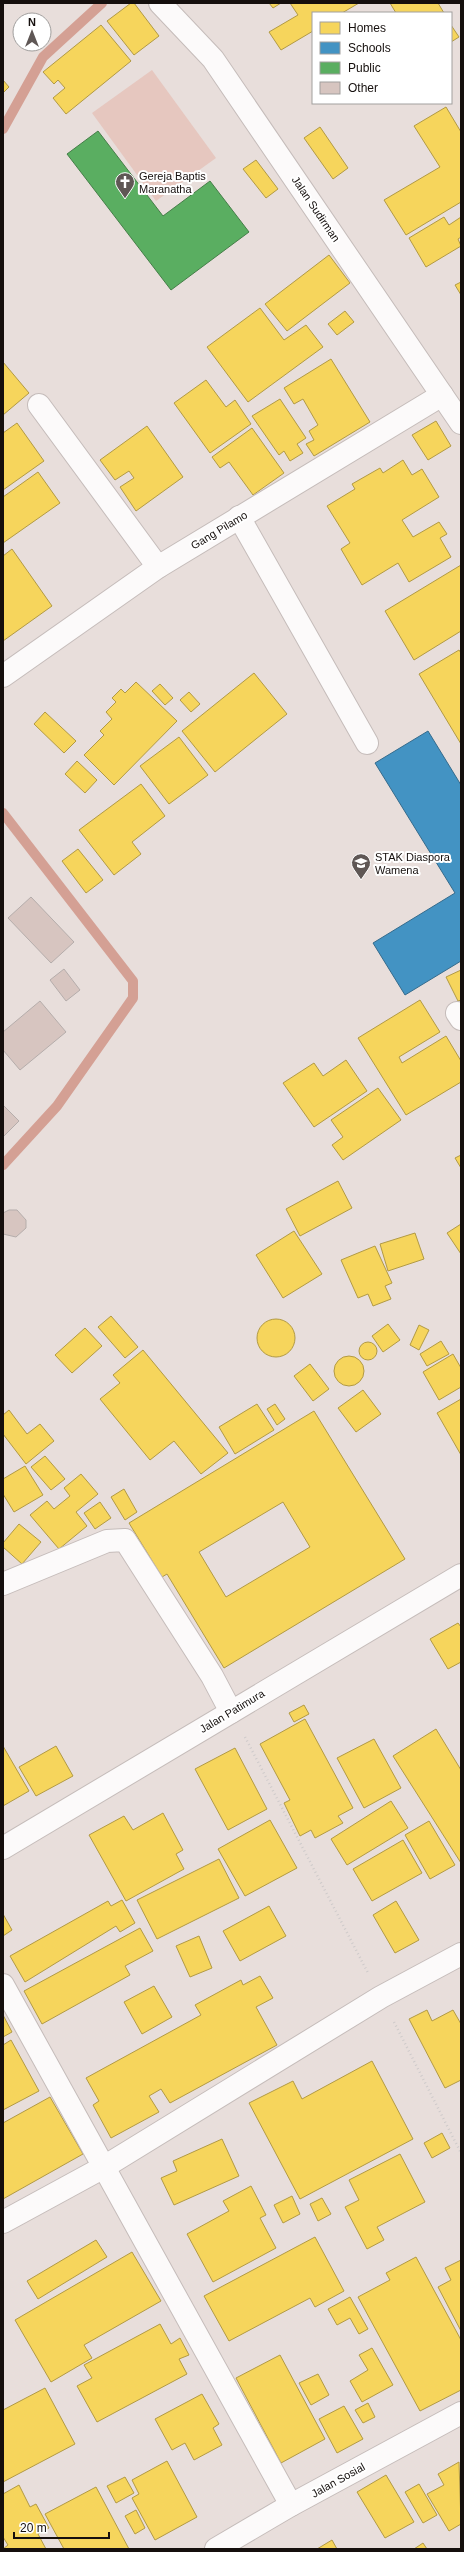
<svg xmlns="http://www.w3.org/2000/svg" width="464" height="2552" viewBox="0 0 464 2552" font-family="Helvetica,sans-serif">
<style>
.pitch{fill:#e6c7bf}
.homes{fill:#f6d55c;stroke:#b29a44;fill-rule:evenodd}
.schools{fill:#4393c3;stroke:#356b8c}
.public{fill:#5aae61;stroke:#457e48}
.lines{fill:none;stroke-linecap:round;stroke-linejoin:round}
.stream{stroke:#d4a094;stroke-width:10}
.building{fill:#d7c5c0;stroke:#b5adab}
.minor-casing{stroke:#c5bcba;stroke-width:24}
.path{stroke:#cecaca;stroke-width:2.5;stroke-dasharray:1 3;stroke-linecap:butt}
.minor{stroke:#fcfafa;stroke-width:22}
.labels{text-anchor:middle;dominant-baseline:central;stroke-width:4;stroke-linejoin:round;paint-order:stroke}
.poi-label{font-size:11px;fill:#150f0d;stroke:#fff;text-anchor:start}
.street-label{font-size:11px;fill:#150f0d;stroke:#fff}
</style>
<rect width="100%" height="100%" fill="#e8dedb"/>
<polygon class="pitch" points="152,70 216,158 156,201 92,113"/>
<g class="homes">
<polygon points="131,3 134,3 159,36 134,55 107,21"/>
<polygon points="269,3 281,3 273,8"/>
<polygon points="290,3 359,3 342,13 313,13 313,31 281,50 269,32 298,15"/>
<polygon points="390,3 438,3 444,13 396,13"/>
<polygon points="101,25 131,61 66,114 53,98 65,88 58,80 54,84 43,72"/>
<polygon points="451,25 459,37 451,42"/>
<polygon points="3,80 9,87 3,93"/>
<polygon points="446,107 461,132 461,202 406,235 384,200 440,167 414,126"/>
<polygon points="320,127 348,168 333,179 304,138"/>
<polygon points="256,160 278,189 266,198 243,169"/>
<polygon points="444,217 449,225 461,217 461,237 458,239 461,246 426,267 409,238"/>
<polygon points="329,255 350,283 287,331 265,304"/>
<polygon points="461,282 461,295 455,285"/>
<polygon points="260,308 284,340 306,325 323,347 248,402 207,347"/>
<polygon points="345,311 354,322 337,335 328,324"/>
<polygon points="331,359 370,422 314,456 306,444 314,440 309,431 318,425 303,399 294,404 284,388"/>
<polygon points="3,362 29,393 3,415"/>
<polygon points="206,380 226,407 235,400 251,424 210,453 174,403"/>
<polygon points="280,399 306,438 297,444 303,453 290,461 284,451 279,455 252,416"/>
<polygon points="436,421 451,446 428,460 412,435"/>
<polygon points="17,423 44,461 3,490 3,433"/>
<polygon points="147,426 183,477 136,511 120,487 134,478 129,471 115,480 100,460"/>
<polygon points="252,428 284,473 253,495 229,462 220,468 212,457"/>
<polygon points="403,460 412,475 422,469 439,497 402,520 413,537 439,522 447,534 440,538 451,557 409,582 398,563 362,585 341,549 350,543 327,506 355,489 352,484 380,468 383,473"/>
<polygon points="38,472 60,503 3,543 3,497"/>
<polygon points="12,549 52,606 3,641 3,556"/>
<polygon points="461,565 461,631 414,660 385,611"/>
<polygon points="459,650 461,653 461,744 419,674"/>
<polygon points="254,673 287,714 215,772 182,731"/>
<polygon points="136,682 177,721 114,785 84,755 104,735 100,731 112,719 106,712 116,702 112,698 121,689 125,693"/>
<polygon points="160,684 173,698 165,705 152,691"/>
<polygon points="189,692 200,704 191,712 180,700"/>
<polygon points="45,712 76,741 64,753 34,724"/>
<polygon points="179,737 208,775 169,804 140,766"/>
<polygon points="77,761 97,780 85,793 65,774"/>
<polygon points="141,784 165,816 132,842 141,854 114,875 79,830"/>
<polygon points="78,849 103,880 86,893 62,861"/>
<polygon points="461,970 461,1000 458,1001 446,977"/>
<polygon points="420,1000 440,1032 399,1057 402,1063 446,1036 461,1061 461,1082 406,1115 358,1038"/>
<polygon points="346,1060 367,1091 314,1127 283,1083 314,1063 323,1076"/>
<polygon points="378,1088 401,1120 343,1160 332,1145 343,1137 331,1120"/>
<polygon points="461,1155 461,1168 455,1158"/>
<polygon points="338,1181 352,1208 300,1236 286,1209"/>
<polygon points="461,1224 461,1254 447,1233"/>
<polygon points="294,1231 322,1274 283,1298 256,1255"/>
<polygon points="415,1233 424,1259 388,1271 380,1244"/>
<polygon points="375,1246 392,1283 385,1286 391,1299 373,1306 368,1294 358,1298 341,1260"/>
<polygon points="111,1316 138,1347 125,1358 98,1327"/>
<circle cx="276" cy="1338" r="19"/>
<polygon points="388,1324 400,1340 383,1352 372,1336"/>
<polygon points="419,1325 429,1330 419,1350 410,1345"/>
<polygon points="85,1328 102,1346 72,1373 55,1355"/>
<polygon points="441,1341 449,1354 427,1366 420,1354"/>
<circle cx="368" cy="1351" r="9"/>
<polygon points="143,1350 228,1453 201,1474 174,1441 150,1460 100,1399 120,1383 113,1375"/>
<polygon points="453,1354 461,1368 461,1387 439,1400 423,1372"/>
<circle cx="349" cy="1371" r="15"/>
<polygon points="310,1364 329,1389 313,1401 294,1376"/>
<polygon points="363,1390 381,1414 356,1432 338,1408"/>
<polygon points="461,1399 461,1455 437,1413"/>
<polygon points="257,1404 274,1430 235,1454 219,1427"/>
<polygon points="275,1404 285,1419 277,1425 267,1409"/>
<polygon points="9,1410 27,1434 40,1424 54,1441 26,1464 3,1434 3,1415"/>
<path d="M314 1411 405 1559 224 1668 167 1574 162 1577 129 1523ZM283 1502 310 1547 226 1597 199 1552Z"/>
<polygon points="45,1456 65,1479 51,1490 31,1467"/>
<polygon points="25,1466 43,1495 14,1512 3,1494 3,1479"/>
<polygon points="81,1474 98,1494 76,1512 87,1526 59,1549 30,1515 47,1501 54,1509 70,1496 64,1488"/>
<polygon points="124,1489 137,1512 125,1520 111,1497"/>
<polygon points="100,1502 111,1518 95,1529 84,1513"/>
<polygon points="19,1524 41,1542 22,1564 3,1547 3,1543"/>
<polygon points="458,1623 461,1627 461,1662 448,1669 430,1639"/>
<polygon points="304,1705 309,1714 294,1722 289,1713"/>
<polygon points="305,1719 353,1808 338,1816 343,1823 315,1838 311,1830 300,1836 284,1803 290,1800 260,1744"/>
<polygon points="436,1729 461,1770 461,1863 393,1756"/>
<polygon points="374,1739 401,1788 364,1808 337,1758"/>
<polygon points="3,1746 29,1791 3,1806"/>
<polygon points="56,1746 73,1776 36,1796 19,1767"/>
<polygon points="235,1748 267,1809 228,1830 195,1769"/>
<polygon points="391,1801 408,1828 347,1865 331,1839"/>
<polygon points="163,1813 183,1850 176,1854 184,1869 126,1901 89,1835 124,1816 133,1830"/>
<polygon points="270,1820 297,1868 245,1896 218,1849"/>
<polygon points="429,1821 455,1865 430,1879 405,1835"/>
<polygon points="403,1840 422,1873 372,1901 353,1869"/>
<polygon points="219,1859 239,1898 157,1939 137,1900"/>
<polygon points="122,1900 135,1923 120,1932 116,1926 25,1982 10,1956 108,1901 111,1906"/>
<polygon points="396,1901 419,1940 395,1953 373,1915"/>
<polygon points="269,1906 286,1936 240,1961 223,1931"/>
<polygon points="3,1914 12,1930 3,1936"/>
<polygon points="140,1928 153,1951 125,1966 130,1975 42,2024 24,1991"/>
<polygon points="199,1936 212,1968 190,1977 176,1946"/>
<polygon points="260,1976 273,1998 256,2007 277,2045 170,2103 161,2089 149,2096 159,2112 111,2138 93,2105 99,2101 86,2078 201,2015 195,2005 241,1980 243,1985"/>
<polygon points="154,1986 172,2017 142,2034 124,2002"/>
<polygon points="427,2010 432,2021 453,2010 461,2024 461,2080 445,2088 409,2019"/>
<polygon points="3,2015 12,2032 3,2037"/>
<polygon points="11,2040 39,2091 3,2110 3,2045"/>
<polygon points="372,2061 413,2139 300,2199 249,2103 293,2081 302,2099"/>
<polygon points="50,2097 83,2154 3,2199 3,2123"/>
<polygon points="442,2133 450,2148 432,2158 424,2143"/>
<polygon points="222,2139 239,2176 174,2205 161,2178 177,2171 173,2161"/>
<polygon points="400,2154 425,2202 377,2227 384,2240 367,2249 345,2207 359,2200 349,2180"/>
<polygon points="251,2186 266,2215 260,2218 276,2248 213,2282 187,2234 229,2211 223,2201"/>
<polygon points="292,2196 300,2214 283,2223 274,2205"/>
<polygon points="322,2198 331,2214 318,2221 310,2204"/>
<polygon points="315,2237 344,2291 315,2307 310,2298 229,2341 204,2296"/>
<polygon points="96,2240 107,2257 38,2299 27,2281"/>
<polygon points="132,2252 161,2301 84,2345 92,2358 51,2382 15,2320"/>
<polygon points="416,2257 461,2340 461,2390 420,2411 358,2297 390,2280 386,2273"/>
<polygon points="461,2260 461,2331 438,2287 451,2280 445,2268"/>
<polygon points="350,2297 368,2329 359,2334 350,2318 337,2325 328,2309"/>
<polygon points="160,2324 171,2344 180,2338 189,2355 179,2359 187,2374 97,2422 77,2386 92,2378 84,2365"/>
<polygon points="372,2348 393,2385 362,2402 350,2381 368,2370 359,2355"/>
<polygon points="280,2355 325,2439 281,2463 236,2378"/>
<polygon points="318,2374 329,2395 311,2405 299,2383"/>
<polygon points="45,2388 75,2444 3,2482 3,2410"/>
<polygon points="202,2394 219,2424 213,2428 222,2445 194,2460 185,2443 172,2450 155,2419"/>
<polygon points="368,2403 375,2417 363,2423 355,2410"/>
<polygon points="344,2406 363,2439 337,2453 319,2419"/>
<polygon points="167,2461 197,2517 155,2540 132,2498 139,2494 132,2480"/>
<polygon points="459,2462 461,2524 449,2531 427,2494 444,2485 438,2474"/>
<polygon points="386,2475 414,2522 385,2538 357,2492"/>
<polygon points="125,2477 134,2493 116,2503 107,2486"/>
<polygon points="419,2484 437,2515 423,2523 405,2492"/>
<polygon points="19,2485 30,2507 36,2504 49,2528 38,2534 46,2549 3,2549 8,2545 3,2537 3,2494"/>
<polygon points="96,2487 129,2549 64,2549 45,2514"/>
<polygon points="136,2510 145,2528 135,2534 125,2516"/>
<polygon points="332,2540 337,2549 317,2549"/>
<polygon points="423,2543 427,2549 414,2549"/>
</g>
<polygon class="schools" points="428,731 461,785 461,961 405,995 373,943 455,893 375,763"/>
<polygon class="public" points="98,131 163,216 210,181 249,232 171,290 67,154"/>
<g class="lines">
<g class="stream">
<polyline points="3,129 43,57 102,3"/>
<polyline points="3,813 133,981 133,998 57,1106 3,1165"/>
</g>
</g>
<g class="building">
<polygon points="31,897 74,942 51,963 8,918"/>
<polygon points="64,969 80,990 66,1001 50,980"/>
<polygon points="40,1001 66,1032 20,1070 3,1050 3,1032"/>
<polygon points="3,1105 19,1121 3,1137"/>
<polygon points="9,1210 17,1210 26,1220 26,1228 16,1237 3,1234 3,1213"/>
</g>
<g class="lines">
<defs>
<g id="minor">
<polyline points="160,3 213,59 461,423"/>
<polyline points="39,405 158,567"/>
<polyline points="239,517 367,743"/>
<polyline points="3,676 158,567 442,395"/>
<polyline points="457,1013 461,1019"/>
<polyline points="3,1584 107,1541 125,1540 212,1676 231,1712"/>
<polyline points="3,1848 461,1575"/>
<polyline points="3,1985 291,2505"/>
<polyline points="3,2222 104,2167 381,1997 461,1954"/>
<polyline points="216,2549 291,2505 461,2413"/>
</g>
</defs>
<use href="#minor" class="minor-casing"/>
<g class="path">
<polyline points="245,1737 368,1973"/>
<polyline points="394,2022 461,2153"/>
</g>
<use href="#minor" class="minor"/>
</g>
<defs>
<symbol id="church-pin" viewBox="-11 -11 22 30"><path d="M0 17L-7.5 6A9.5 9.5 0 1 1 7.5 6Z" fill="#5f5755" stroke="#fff"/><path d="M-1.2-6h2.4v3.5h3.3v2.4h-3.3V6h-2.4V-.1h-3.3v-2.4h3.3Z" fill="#fff"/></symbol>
<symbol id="university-pin" viewBox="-11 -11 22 30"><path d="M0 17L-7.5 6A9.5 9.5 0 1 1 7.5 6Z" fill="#5f5755" stroke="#fff"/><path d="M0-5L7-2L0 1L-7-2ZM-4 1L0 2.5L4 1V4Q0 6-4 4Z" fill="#fff"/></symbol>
</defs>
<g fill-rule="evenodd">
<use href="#church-pin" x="114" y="171" width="22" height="30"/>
<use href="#university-pin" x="350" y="852" width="22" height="30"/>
</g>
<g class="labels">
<g class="poi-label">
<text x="139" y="176">Gereja Baptis<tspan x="139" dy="13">Maranatha</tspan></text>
<text x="375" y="857">STAK Diaspora<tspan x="375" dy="13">Wamena</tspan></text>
</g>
<g class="street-label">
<text transform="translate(316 209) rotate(56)">Jalan Sudirman</text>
<text transform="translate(219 530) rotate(-31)">Gang Pilamo</text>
<text transform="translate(232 1711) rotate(-31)">Jalan Patimura</text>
<text transform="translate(338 2480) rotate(-29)">Jalan Sosial</text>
</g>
</g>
<rect width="464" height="2552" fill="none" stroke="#150f0d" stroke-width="8"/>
<rect x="312" y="12" width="140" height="92" fill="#ffffff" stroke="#a19f9e"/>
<rect x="320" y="22" width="20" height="12" fill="#f6d55c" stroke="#a19f9e"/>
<text x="348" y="32" font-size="12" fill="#150f0d">Homes</text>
<rect x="320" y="42" width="20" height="12" fill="#4393c3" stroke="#a19f9e"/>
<text x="348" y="52" font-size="12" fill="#150f0d">Schools</text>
<rect x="320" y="62" width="20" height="12" fill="#5aae61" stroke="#a19f9e"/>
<text x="348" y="72" font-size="12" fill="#150f0d">Public</text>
<rect x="320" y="82" width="20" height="12" fill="#d7c5c0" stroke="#a19f9e"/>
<text x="348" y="92" font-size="12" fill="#150f0d">Other</text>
<g transform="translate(32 32)"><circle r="19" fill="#ffffff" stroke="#a19f9e"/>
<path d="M0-3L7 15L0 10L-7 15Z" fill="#5f5755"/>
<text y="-6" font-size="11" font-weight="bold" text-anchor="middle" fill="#150f0d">N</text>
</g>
<path d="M14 2532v6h95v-6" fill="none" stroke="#150f0d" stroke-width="2"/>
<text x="20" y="2532" font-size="12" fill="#150f0d" stroke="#ffffff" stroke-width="3" paint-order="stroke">20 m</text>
</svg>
